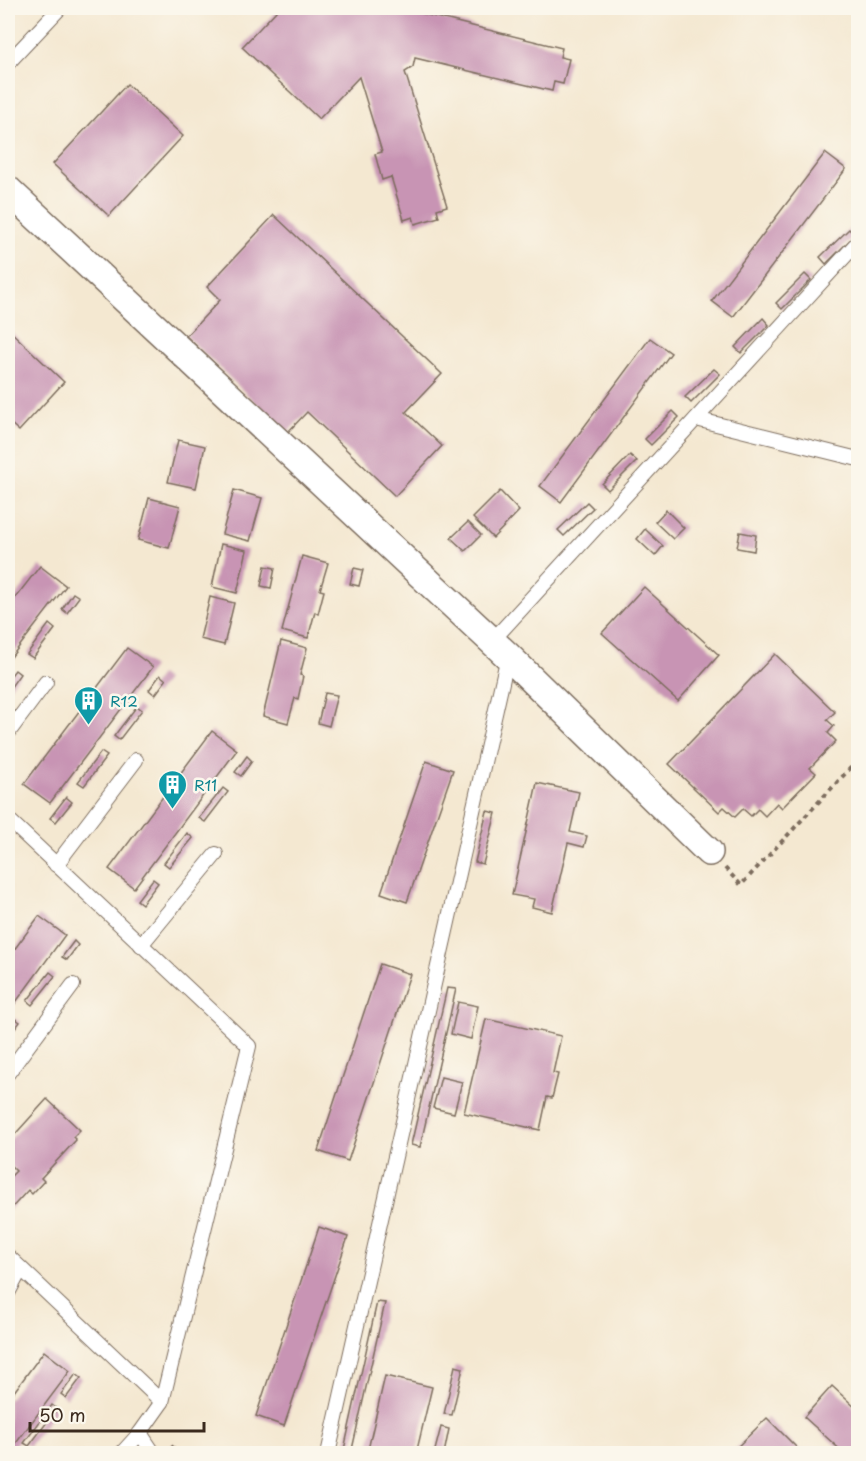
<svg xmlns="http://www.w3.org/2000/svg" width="866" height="1461" viewBox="0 0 866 1461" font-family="'Playpen Sans',sans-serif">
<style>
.building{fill:#c894b4}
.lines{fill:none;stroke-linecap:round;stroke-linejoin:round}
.lane-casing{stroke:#7c6c5d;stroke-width:16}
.street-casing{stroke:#7c6c5d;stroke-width:30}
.path{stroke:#7c6c5d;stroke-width:4;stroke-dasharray:4.5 4.5;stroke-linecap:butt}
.lane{stroke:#fff;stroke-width:14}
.street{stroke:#fff;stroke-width:27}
.labels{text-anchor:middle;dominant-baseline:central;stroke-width:5;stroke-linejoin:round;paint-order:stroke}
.culture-label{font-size:15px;fill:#0d838f;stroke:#fbf7ec;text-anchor:start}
</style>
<rect width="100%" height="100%" fill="#fbf7ec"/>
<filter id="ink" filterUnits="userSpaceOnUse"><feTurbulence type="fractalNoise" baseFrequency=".0167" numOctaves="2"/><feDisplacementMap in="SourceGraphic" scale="12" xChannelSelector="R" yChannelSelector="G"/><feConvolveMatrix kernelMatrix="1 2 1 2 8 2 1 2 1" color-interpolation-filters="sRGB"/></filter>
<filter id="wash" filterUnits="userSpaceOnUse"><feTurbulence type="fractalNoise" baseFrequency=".008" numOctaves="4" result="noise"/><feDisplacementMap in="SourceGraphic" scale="24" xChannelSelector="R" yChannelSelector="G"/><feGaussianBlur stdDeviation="1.35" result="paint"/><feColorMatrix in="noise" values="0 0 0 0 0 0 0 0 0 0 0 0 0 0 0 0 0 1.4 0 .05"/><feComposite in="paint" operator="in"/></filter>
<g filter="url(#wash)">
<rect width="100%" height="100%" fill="#f4e8d1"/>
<g id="blocks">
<g class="building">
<polygon points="279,8 425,8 420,13 562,48 560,57 569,59 563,84 554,82 552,91 415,58 413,67 405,72 447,206 437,209 439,217 415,224 413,217 404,220 391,177 382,180 375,154 382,152 359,77 319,119 242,47"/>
<polygon points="127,84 183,136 109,216 53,164"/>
<polygon points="825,153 846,169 733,317 712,301"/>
<polygon points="274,215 442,374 406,412 442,446 395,496 307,412 287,433 186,336 220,300 207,287"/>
<polygon points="849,229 855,235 826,264 820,257"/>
<polygon points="805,274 811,280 782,309 776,303"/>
<polygon points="763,318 769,325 741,353 735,347"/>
<polygon points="8,329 64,382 19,431 8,421"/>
<polygon points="650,338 671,353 561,502 540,486"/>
<polygon points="714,369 720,374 691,403 685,397"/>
<polygon points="673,411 679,417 651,445 645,439"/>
<polygon points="178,440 205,446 196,488 168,482"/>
<polygon points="630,455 637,461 608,490 602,484"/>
<polygon points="234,490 262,498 250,541 222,534"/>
<polygon points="500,491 519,511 493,538 473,518"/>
<polygon points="149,498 180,506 169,548 138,540"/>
<polygon points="587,502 593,508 564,536 558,530"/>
<polygon points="666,510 684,528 673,539 655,522"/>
<polygon points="468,522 481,535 465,551 451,538"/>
<polygon points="645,529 663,546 655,556 637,539"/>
<polygon points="740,532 756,535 754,551 737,548"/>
<polygon points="221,544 247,550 237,593 212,587"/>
<polygon points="302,556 328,563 320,590 324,591 318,614 315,612 308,638 282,631"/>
<polygon points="40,566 66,586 8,661 8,607"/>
<polygon points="265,566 275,568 271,588 261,586"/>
<polygon points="354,568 363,570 359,586 350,584"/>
<polygon points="644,587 719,655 678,701 602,633"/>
<polygon points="73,593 79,597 67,613 62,609"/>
<polygon points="210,597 234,603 224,645 200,639"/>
<polygon points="49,624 55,629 33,658 27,654"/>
<polygon points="281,641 307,648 300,675 303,676 298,699 295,698 288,723 263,716"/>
<polygon points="127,648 153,667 50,803 24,784"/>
<polygon points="775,654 835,712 827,720 834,726 828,733 836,741 810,768 816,773 782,808 777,803 765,816 758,809 751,816 743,809 735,817 724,807 719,812 669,764"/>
<polygon points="15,670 20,674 8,691 8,679"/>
<polygon points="160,675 166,680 155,695 149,690"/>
<polygon points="325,693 337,695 329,726 318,723"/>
<polygon points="137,706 142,710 119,740 114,736"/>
<polygon points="212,731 237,750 134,888 109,869"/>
<polygon points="101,752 107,756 84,786 78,782"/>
<polygon points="247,756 252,761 241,776 235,772"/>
<polygon points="426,761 453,770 407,902 381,893"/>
<polygon points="537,783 579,792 570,832 587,836 584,847 568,843 552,912 532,907 534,899 512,895"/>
<polygon points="223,788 228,792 205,822 199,818"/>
<polygon points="66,797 72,802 56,822 50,818"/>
<polygon points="487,811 496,813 483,864 475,862"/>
<polygon points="187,833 193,838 169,867 164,863"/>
<polygon points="153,879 158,883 142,904 137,900"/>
<polygon points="39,916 65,935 8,1013 8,958"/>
<polygon points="74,941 78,945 67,960 62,957"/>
<polygon points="380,964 410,974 348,1161 318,1151"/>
<polygon points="50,972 55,976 32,1005 27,1001"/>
<polygon points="447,988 456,989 420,1147 411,1145"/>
<polygon points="458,1002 478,1006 471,1039 451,1034"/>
<polygon points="14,1018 20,1022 8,1038 8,1027"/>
<polygon points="486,1019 561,1036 553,1073 558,1074 552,1098 547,1097 540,1130 464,1113"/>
<polygon points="441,1077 462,1082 454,1113 433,1108"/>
<polygon points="47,1099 80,1130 73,1137 76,1140 41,1178 44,1181 32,1194 28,1190 8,1212 8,1179 16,1171 8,1163 8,1142"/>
<polygon points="319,1227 348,1237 284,1426 256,1416"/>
<polygon points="377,1302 385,1303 351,1454 343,1454"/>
<polygon points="44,1351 70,1371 8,1454 8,1400"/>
<polygon points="455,1366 463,1368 452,1415 444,1414"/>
<polygon points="76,1374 81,1378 66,1398 61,1394"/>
<polygon points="385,1376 432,1387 416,1454 367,1454"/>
<polygon points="832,1386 858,1410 858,1454 845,1454 804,1417"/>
<polygon points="52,1405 57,1409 29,1446 24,1443"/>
<polygon points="767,1418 803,1454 730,1454"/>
<polygon points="441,1427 449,1429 444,1454 434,1454"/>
</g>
</g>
</g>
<g filter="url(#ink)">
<use href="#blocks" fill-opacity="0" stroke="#7c6c5d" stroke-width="1.5"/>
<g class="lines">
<defs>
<g id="lane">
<polyline points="8,63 60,8"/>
<polyline points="696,419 858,459"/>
<polyline points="492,641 858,242"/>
<polyline points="8,733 46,682"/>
<polyline points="8,819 249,1046 162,1402 140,1433 121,1454"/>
<polyline points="56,865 136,760"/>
<polyline points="141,945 216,854"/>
<polyline points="8,1073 73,985"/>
<polyline points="8,1256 162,1402"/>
<polyline points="8,1293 21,1269"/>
<polyline points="140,1433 154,1454"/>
<polyline points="328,1454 508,656"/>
</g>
<polyline id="street" points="8,190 508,656 709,852"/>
</defs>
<use href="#lane" class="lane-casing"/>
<use href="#street" class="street-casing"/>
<g class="path">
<polyline points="725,868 741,885 858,760"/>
<polyline points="171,1446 180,1454"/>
</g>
<use href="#lane" class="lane"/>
<use href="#street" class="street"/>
</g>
</g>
<defs>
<symbol id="building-pin" viewBox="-11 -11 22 30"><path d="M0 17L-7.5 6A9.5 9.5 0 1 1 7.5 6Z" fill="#0f9aa8" stroke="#fbf7ec"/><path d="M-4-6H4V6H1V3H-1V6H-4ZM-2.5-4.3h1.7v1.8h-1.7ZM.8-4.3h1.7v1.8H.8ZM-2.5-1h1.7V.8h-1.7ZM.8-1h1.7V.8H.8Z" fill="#fff"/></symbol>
</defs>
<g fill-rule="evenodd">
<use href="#building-pin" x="72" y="684" width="33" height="45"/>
<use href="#building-pin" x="156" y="768" width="33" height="45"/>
</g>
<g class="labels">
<g class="culture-label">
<text x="110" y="700">R12</text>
<text x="194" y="784">R11</text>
</g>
</g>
<rect width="866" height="1461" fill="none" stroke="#fbf7ec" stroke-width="30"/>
<path d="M30 1422v9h174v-9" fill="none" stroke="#3b2a1e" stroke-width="3"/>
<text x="39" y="1422" font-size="18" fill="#3b2a1e" stroke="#fbf7ec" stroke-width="4.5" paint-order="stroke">50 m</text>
</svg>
